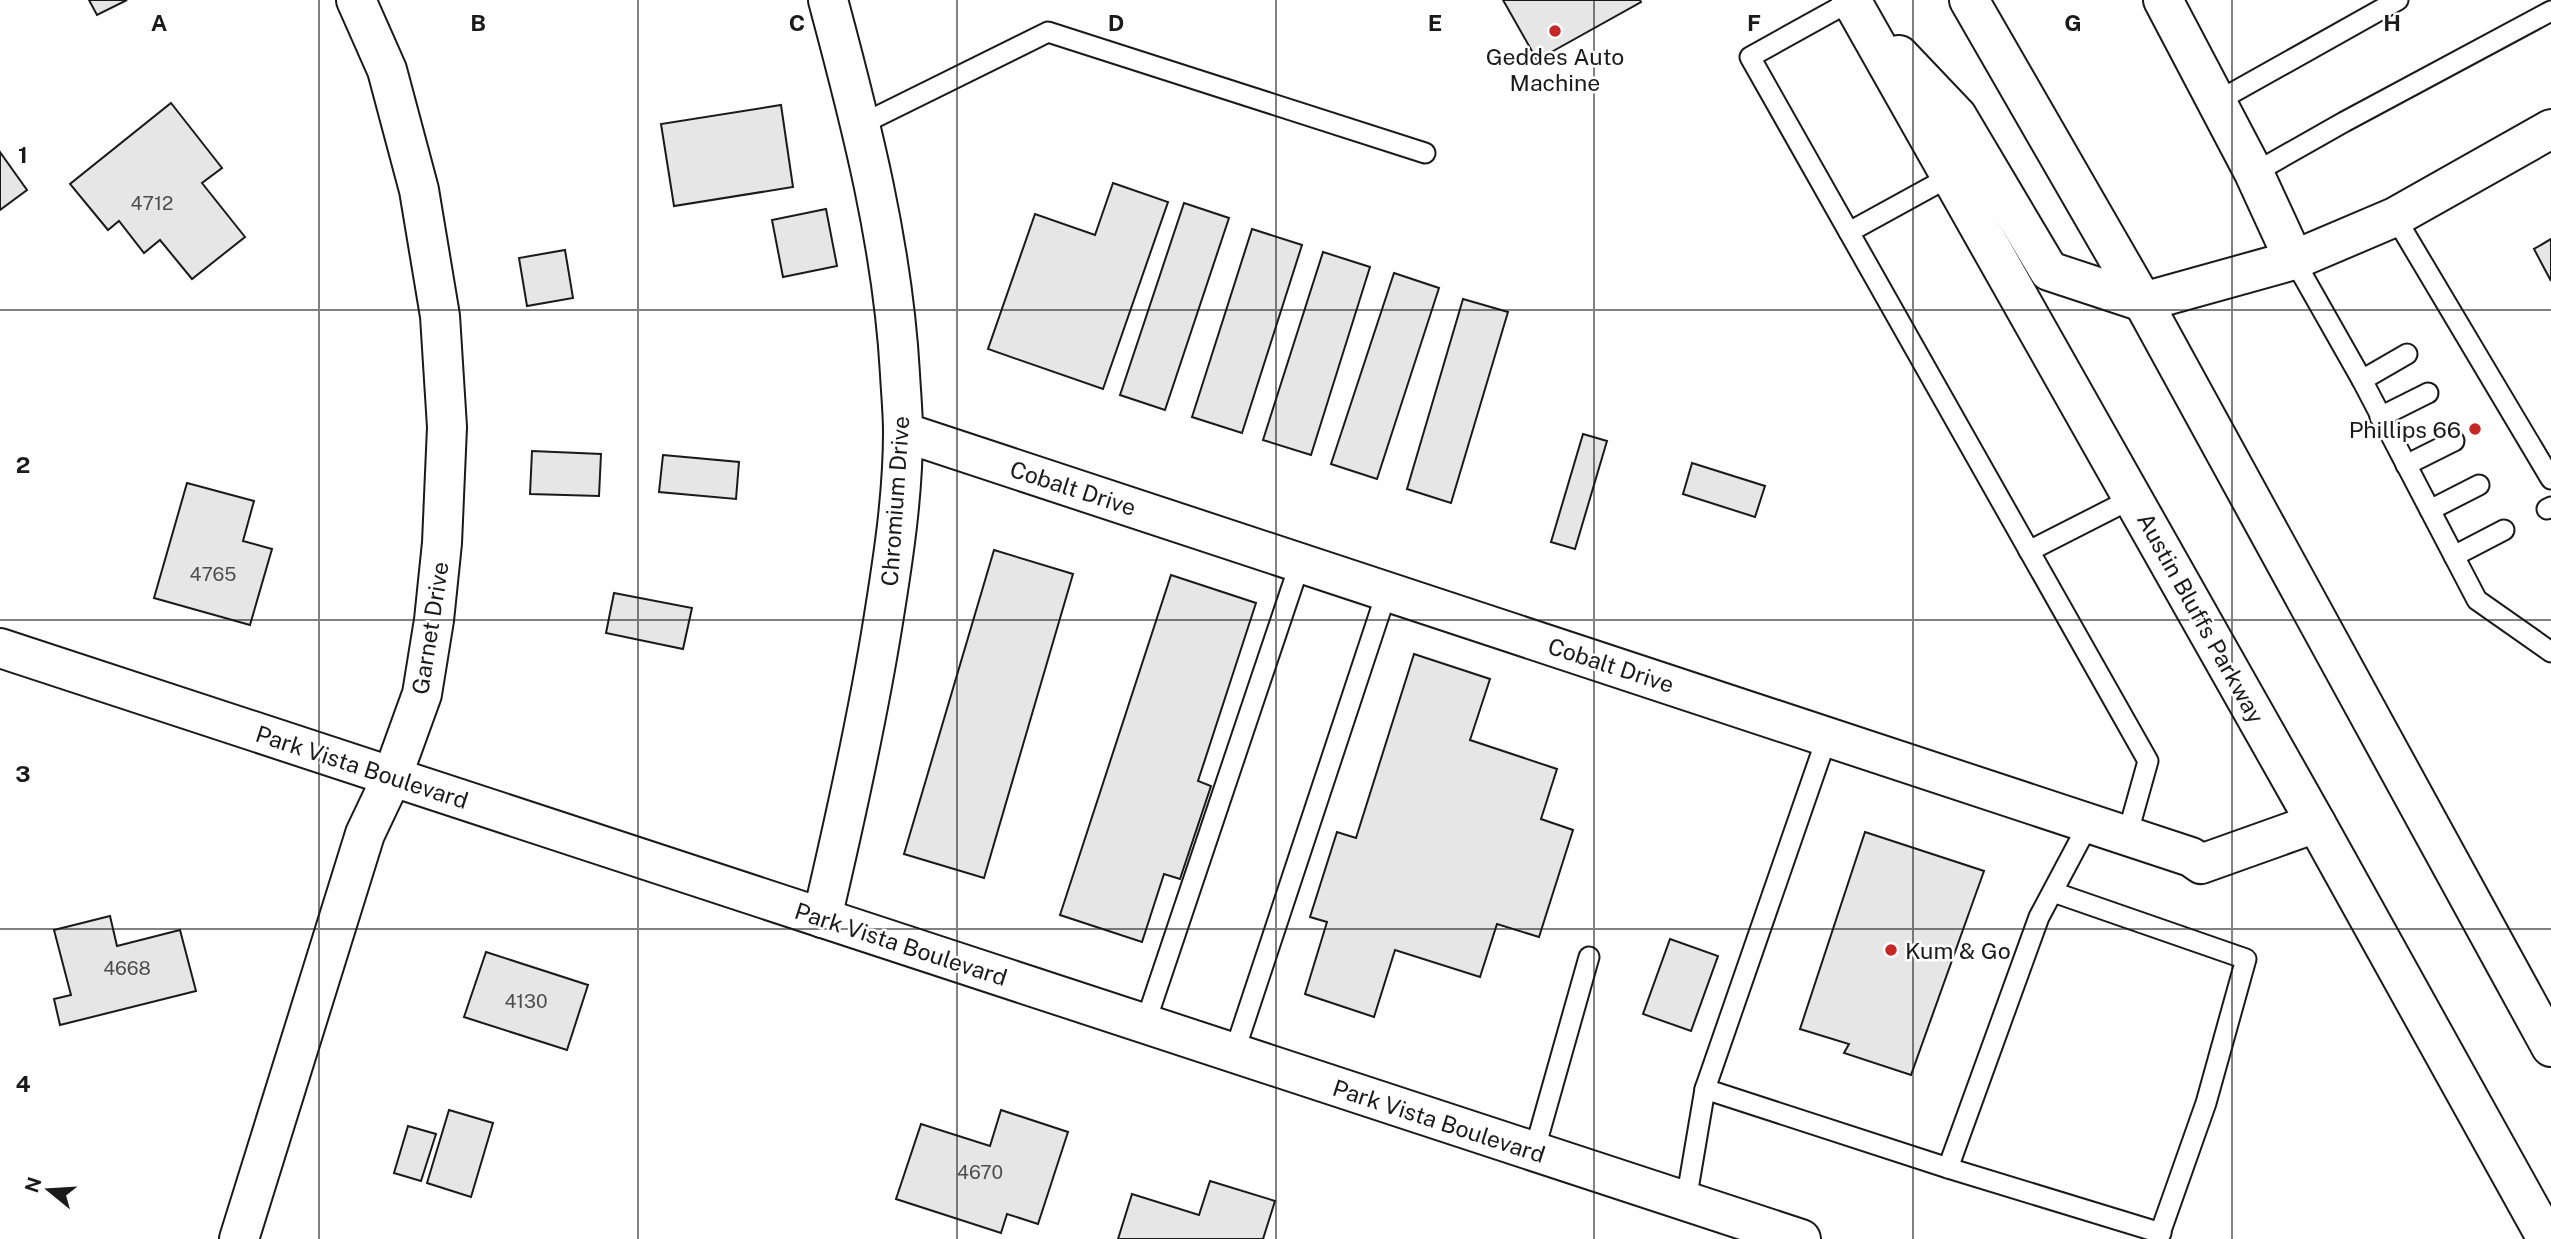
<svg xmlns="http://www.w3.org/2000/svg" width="2551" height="1239" viewBox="0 0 2551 1239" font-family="'Public Sans',sans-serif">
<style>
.building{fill:#e6e6e6;stroke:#1a1a1a;stroke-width:2}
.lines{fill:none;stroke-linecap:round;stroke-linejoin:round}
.lane-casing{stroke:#1a1a1a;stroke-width:23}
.street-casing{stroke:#1a1a1a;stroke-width:42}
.secondary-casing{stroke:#1a1a1a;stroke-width:42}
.primary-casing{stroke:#1a1a1a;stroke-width:42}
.lane{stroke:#fff;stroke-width:19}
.street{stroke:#fff;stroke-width:38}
.secondary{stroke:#fff;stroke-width:38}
.primary{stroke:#fff;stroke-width:38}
.grid{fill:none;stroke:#1a1a1a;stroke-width:2;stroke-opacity:0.55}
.poi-dot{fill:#c62828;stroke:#fff;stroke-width:2.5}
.labels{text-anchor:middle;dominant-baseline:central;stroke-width:5;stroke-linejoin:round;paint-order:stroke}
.number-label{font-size:19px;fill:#4d4d4d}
.poi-label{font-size:23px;fill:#1a1a1a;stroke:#fff}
.street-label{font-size:23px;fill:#1a1a1a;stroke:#fff}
.grid-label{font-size:23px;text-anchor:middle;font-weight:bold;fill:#1a1a1a;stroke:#fff;stroke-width:5;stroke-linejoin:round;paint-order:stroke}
</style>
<rect width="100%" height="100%" fill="#fff"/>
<g class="building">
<polygon points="89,0 127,0 97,15"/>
<polygon points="1503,0 1640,0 1641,2 1537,60"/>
<polygon points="171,103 222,168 202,183 245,237 192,279 160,240 144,253 119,221 108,230 70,184"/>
<polygon points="781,105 793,187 674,206 661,124"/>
<polygon points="0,152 27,190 0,210"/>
<polygon points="1113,183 1168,202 1103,389 988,349 1035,214 1095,235"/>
<polygon points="1184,203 1229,218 1165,410 1120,395"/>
<polygon points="826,209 837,266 783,277 772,220"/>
<polygon points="1252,229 1302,245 1242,433 1192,417"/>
<polygon points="2551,239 2551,281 2534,249"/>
<polygon points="565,250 573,298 527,306 519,258"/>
<polygon points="1323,252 1370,267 1311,455 1263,440"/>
<polygon points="1394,273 1439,288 1377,479 1331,464"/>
<polygon points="1463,299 1508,312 1451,503 1407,489"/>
<polygon points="1583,434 1607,441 1575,549 1551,542"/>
<polygon points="532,451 601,454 599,496 530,494"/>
<polygon points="663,455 739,462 736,499 659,492"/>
<polygon points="1692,463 1765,486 1755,517 1683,494"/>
<polygon points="187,483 254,501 243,541 272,549 250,625 154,598"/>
<polygon points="994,550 1073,574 984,878 904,854"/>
<polygon points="1171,575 1256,603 1198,781 1211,786 1180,879 1164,874 1142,942 1060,915"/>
<polygon points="614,593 692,608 683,649 606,633"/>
<polygon points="1414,654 1490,679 1470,740 1557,769 1541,819 1573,830 1539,937 1497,924 1480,977 1395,950 1374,1017 1305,994 1327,922 1310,917 1337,832 1356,838"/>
<polygon points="1865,832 1984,871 1911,1075 1844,1053 1849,1044 1800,1029"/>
<polygon points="110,916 117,946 180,930 196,991 60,1025 54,999 71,995 54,930"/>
<polygon points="1670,939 1718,956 1691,1031 1643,1014"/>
<polygon points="486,952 588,985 567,1050 464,1017"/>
<polygon points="449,1110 493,1123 471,1197 427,1183"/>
<polygon points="1001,1110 1068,1132 1038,1224 1007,1214 1001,1233 896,1199 921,1124 990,1146"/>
<polygon points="408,1126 436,1134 421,1181 394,1173"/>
<polygon points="1210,1181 1275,1201 1263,1239 1118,1239 1132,1194 1199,1215"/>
</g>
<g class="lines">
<defs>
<g id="lane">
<polyline points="1851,1 1750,57 2148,761 2127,836"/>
<polyline points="2216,102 2398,0"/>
<polyline points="860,125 1048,32 1425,153"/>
<polyline points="2254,173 2344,122 2551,11"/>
<polyline points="2395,217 2551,479"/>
<polyline points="1849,232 1951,176"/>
<polyline points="2294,260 2362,380 2477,600 2551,652"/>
<polyline points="2362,380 2407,354"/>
<polyline points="2380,417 2428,393"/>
<polyline points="2406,465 2454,441"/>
<polyline points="2547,509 2551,507"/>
<polyline points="2430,510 2479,485"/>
<polyline points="2029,551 2133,498"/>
<polyline points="2454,556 2504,530"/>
<polyline points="1827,737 1705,1089 1948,1168 2161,1233"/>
<polyline points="2053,892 2246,959 2206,1103 2158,1239"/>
<polyline points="1145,1024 1300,563"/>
<polyline points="1234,1053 1387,591"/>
<polyline points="1534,1152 1589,957"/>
<polyline points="1948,1168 2039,917 2089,823"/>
<polyline points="1686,1201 1705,1089"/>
</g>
<g id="street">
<polyline points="2163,0 2254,173 2294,260"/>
<polyline points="2143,302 2294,260 2395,217 2551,129"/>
<polyline points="903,432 2191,857 2201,864 2316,823"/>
<path d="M822 918C845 820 867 722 883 622 893 560 903 496 903 432 903 413 901 393 900 374 893 247 861 123 828 0"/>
<polyline points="239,1239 365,834 392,777 422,694 434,620 442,543 447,427 440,316 419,190 387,70 356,0"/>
</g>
<polyline id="secondary" points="0,648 1801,1239"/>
<g id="primary">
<polyline points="1851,0 2316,823 2547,1239"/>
<polyline points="1969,0 2143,302 2551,1047"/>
<polyline points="1899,55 1957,116 2049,271 2143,302"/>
</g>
</defs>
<use href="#lane" class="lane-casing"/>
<use href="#street" class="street-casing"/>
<use href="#secondary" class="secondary-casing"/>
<use href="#primary" class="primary-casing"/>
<use href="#lane" class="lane"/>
<use href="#street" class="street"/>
<use href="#secondary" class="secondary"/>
<use href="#primary" class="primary"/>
</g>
<path class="grid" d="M319 0V1239M638 0V1239M957 0V1239M1276 0V1239M1594 0V1239M1913 0V1239M2232 0V1239M0 310H2551M0 620H2551M0 929H2551"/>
<g class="poi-dot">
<circle cx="1555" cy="31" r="7"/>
<circle cx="2475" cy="429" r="7"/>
<circle cx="1891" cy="950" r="7"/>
</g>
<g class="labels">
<g class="number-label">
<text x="152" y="203">4712</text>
<text x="213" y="574">4765</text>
<text x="127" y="968">4668</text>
<text x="526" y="1001">4130</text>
<text x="980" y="1172">4670</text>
</g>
<g class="poi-label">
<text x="1555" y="56">Geddes Auto<tspan x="1555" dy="26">Machine</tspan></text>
<text x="2461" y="429" text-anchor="end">Phillips 66</text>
<text x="1905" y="950" text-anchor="start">Kum &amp; Go</text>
</g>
<g class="street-label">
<text transform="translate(1073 488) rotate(18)">Cobalt Drive</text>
<text transform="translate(895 501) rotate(-86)">Chromium Drive</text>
<text transform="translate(2201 618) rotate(61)">Austin Bluffs Parkway</text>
<text transform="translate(430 628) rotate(-81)">Garnet Drive</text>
<text transform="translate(1611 665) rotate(18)">Cobalt Drive</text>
<text transform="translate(362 767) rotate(18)">Park Vista Boulevard</text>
<text transform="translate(901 944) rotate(18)">Park Vista Boulevard</text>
<text transform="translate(1439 1121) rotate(18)">Park Vista Boulevard</text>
</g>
</g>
<g class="grid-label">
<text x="159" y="31">A</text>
<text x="478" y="31">B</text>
<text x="797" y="31">C</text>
<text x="1116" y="31">D</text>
<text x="1435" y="31">E</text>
<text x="1754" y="31">F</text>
<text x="2073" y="31">G</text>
<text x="2392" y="31">H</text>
<text x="23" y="163">1</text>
<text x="23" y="473">2</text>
<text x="23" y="782">3</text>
<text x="23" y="1092">4</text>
</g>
<g transform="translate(49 1190) rotate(288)" stroke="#ffffff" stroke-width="5" paint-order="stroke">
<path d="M0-5L12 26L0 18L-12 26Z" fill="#1a1a1a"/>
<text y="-10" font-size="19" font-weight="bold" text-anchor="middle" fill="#1a1a1a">N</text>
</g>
</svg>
